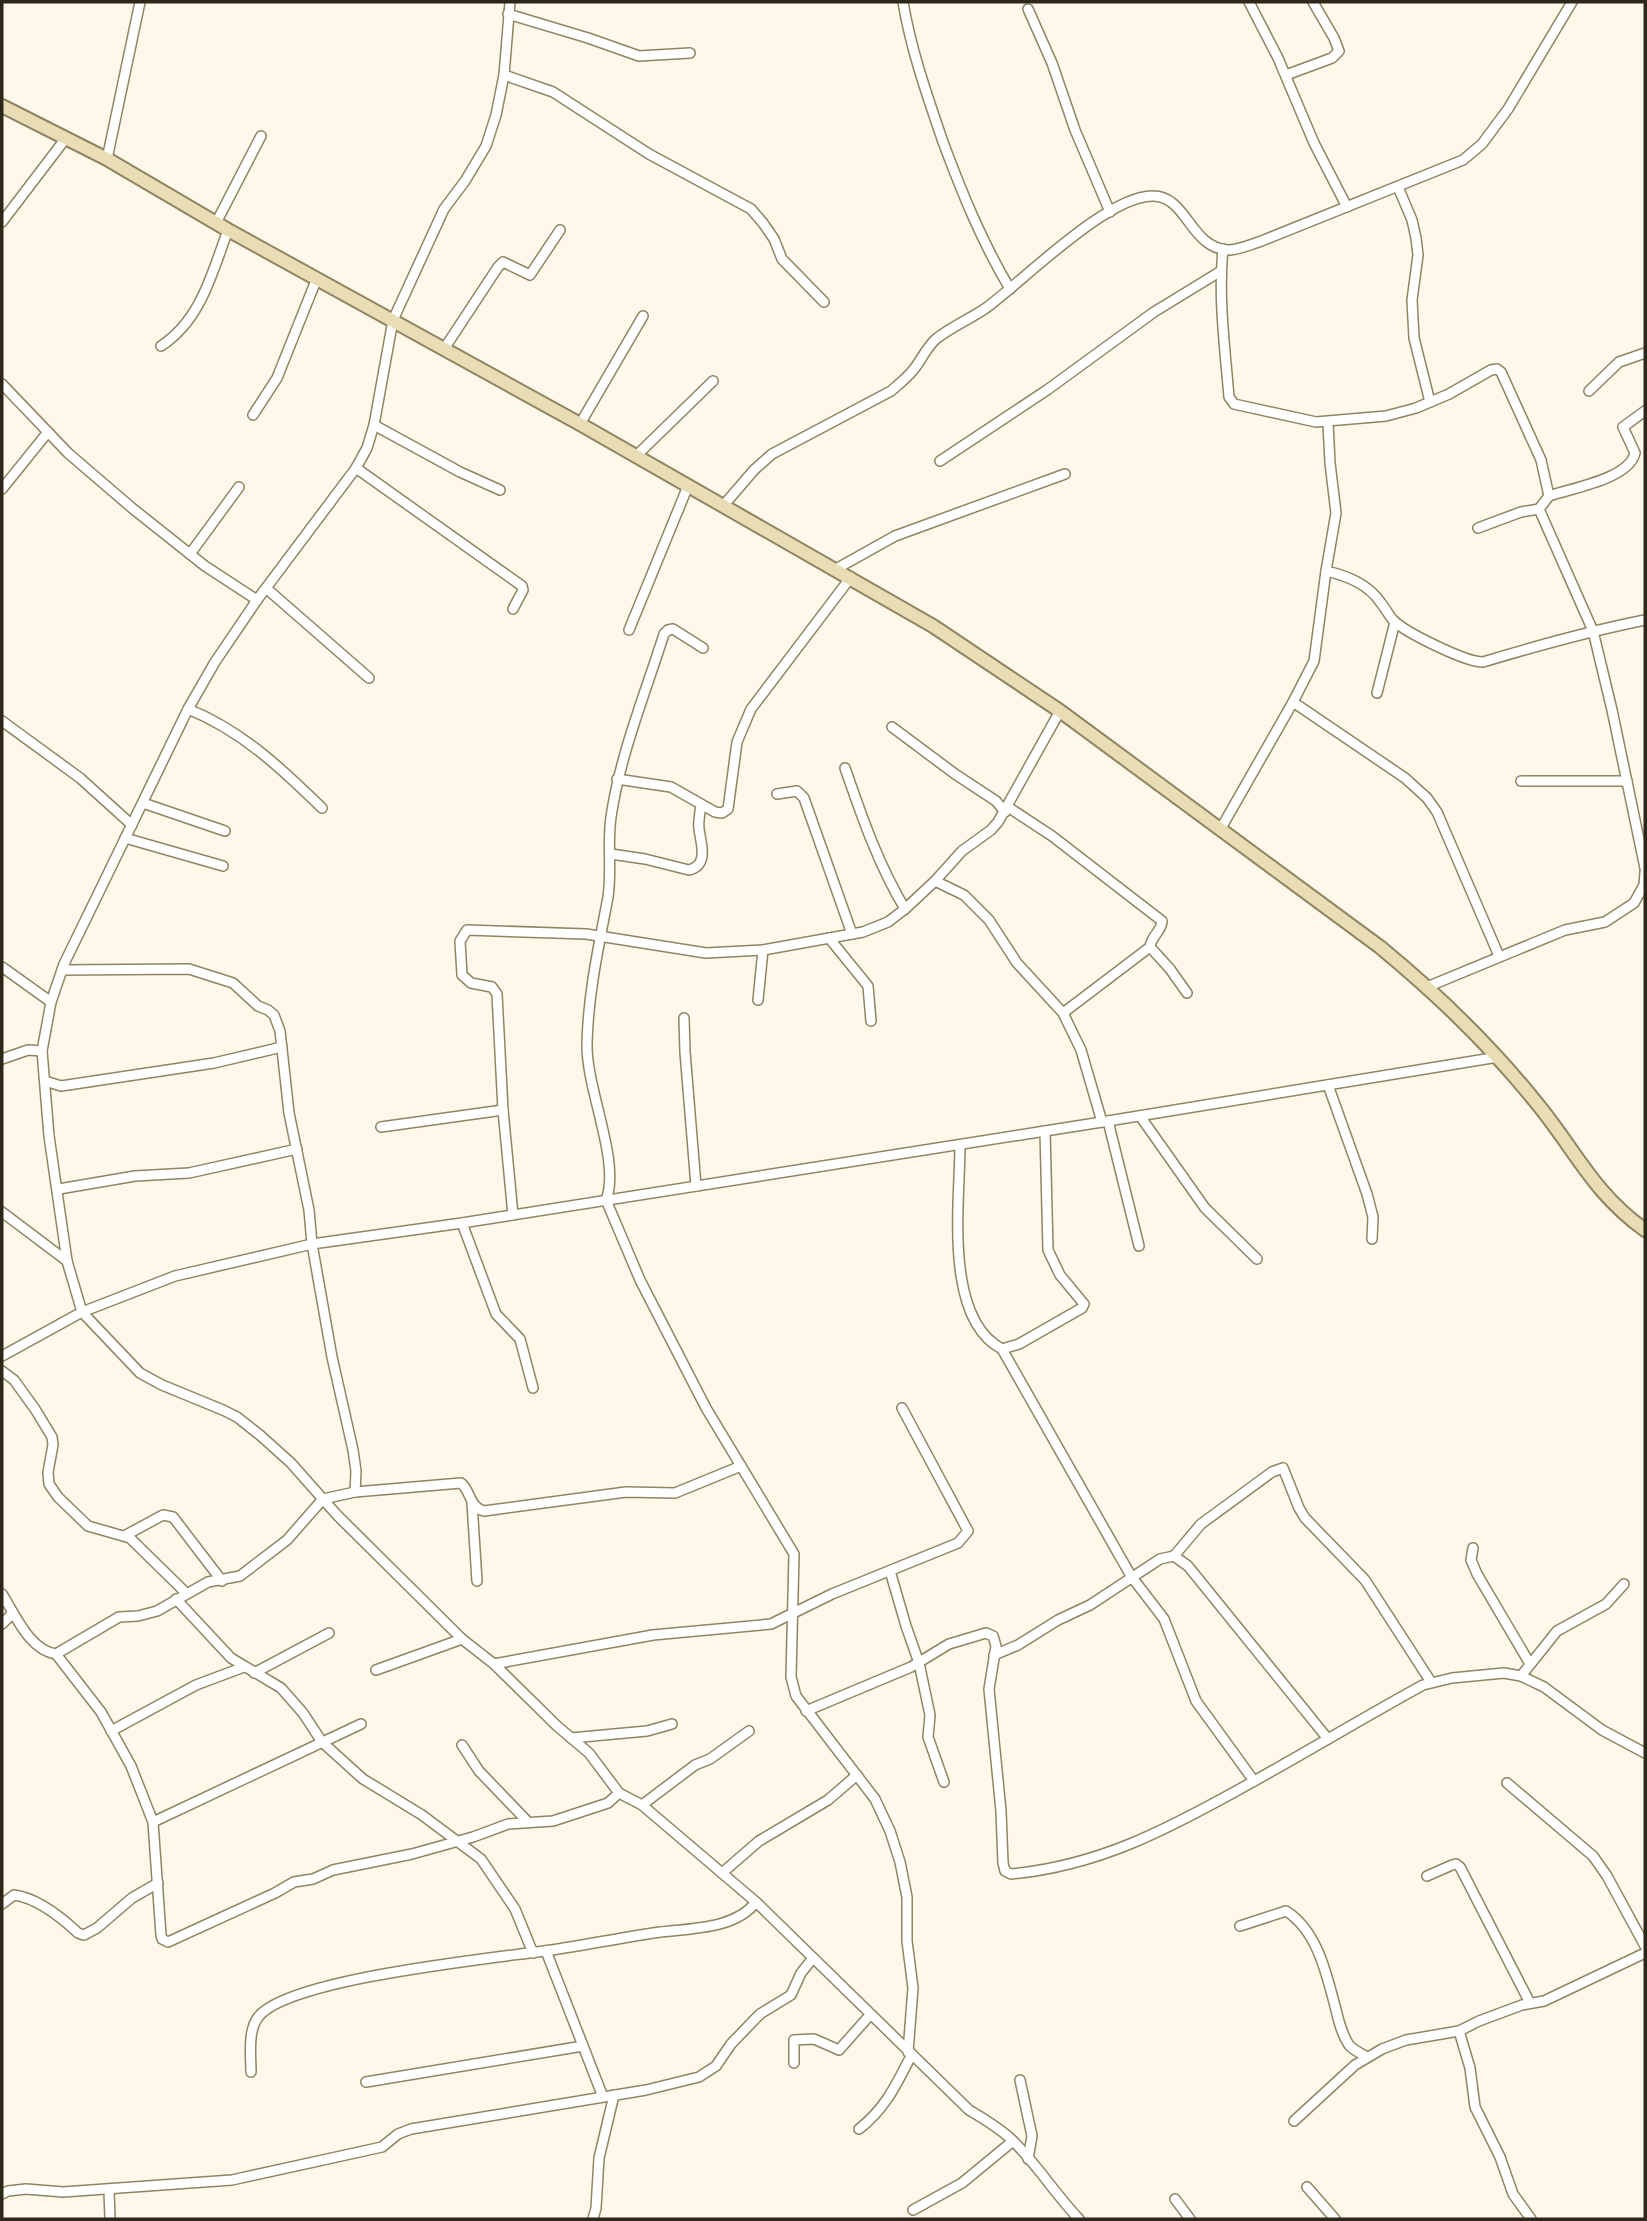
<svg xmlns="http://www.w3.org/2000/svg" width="1647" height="2221" viewBox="0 0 1647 2221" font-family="Signika,sans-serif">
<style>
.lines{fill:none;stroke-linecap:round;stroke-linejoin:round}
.street-casing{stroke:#908463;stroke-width:12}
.secondary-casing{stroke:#908463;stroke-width:16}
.street{stroke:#fff;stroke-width:9}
.secondary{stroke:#e8ddb4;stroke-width:12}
</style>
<rect width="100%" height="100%" fill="#fdf8ea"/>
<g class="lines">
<defs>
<g id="street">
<path d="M510 2 504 75 496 115 486 146 465 181 444 209 393 320 374 425 367 448 356 468 257 600 215 662 188 709 64 964 51 1002 42 1051 49 1136 67 1261 82 1312 140 1373 162 1385 223 1410 237 1417 261 1436 291 1463 337 1515 462 1639 494 1664 557 1726 589 1753 619 1793 642 1805 756 1902 969 2110C984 2119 998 2127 1011 2139 1036 2163 1055 2194 1079 2219"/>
<path d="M903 2C911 50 927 95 943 142 962 193 982 242 1010 289"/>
<polyline points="1249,2 1278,58 1314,143 1347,207"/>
<polyline points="1028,9 1052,63 1075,130 1110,212"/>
<polyline points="508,14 588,38 639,56 690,53"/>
<polyline points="504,75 553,92 649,154 751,209 763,223 774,239 782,259 824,302"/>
<polyline points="1286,75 1332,58 1339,51 1334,38 1313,2"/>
<polyline points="107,159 140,2"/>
<polyline points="1398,187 1412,220 1416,238 1418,255 1412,300 1414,338 1430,402"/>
<polyline points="2,222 66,138"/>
<polyline points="216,223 261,136"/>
<path d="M1223 249C1218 297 1225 348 1229 397L1234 404 1316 422 1386 416 1416 408 1449 394 1491 370 1497 369 1501 372 1541 460 1549 496 1539 509 1521 512 1478 528"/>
<path d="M161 346C201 320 212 273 228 230"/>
<polyline points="444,349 498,267 503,262 530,275 560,230"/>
<polyline points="2,384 68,453 132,508 205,566 257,600"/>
<polyline points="1589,391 1619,362 1645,353"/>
<polyline points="253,415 277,378 317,278"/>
<polyline points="580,424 643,316"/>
<polyline points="374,425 460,472 500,490"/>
<polyline points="635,457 713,381"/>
<polyline points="940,461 1047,390 1154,312 1221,271"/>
<polyline points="356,468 522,586 523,590 513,609"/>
<polyline points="2,489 48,432"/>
<path d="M1549 496C1572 488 1629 479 1635 453L1623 427 1645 411"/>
<path d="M723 506 754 470 772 454 891 391C899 384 907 378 914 369 922 359 926 348 936 339 951 327 970 319 986 308 1024 280 1108 195 1153 196 1187 196 1190 248 1228 250 1238 250 1249 245 1259 242L1463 160 1482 144 1508 109 1572 2"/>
<polyline points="1539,509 1593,631 1612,710 1645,868"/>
<polyline points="190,554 239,487"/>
<polyline points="836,569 895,536 1065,474"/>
<path d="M1326 571C1348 576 1368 584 1381 603 1386 609 1389 616 1394 621 1407 633 1465 662 1483 662 1536 646 1590 631 1645 620"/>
<polyline points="266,588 369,678"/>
<polyline points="629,630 688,486"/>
<path d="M703 648 673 629 668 630 664 634C645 694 620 755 611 817 607 844 612 870 608 897 599 945 588 994 587 1044 586 1089 621 1162 606 1200L640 1280 706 1408 794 1554 791 1677 796 1696 875 1799 890 1831 900 1862 907 1897V1941L913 1988 908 2052"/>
<polyline points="1377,693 1395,622"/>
<polyline points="1293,702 1405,778 1427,798 1437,812 1499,956"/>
<path d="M188 709C241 730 282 769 322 808"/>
<polyline points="2,721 80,778 132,825"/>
<polyline points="892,727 955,774 996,801 1005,812"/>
<path d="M845 768C862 817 878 864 905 909"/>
<polyline points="617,779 671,787 715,812 722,813 728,809 737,742 751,709 851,577"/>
<polyline points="1521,781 1627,781"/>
<polyline points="777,794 797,791 804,798 852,934"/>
<polyline points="143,803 225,831"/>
<path d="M1008 807 1052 836 1162 921C1162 931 1151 936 1150 947L1063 1013"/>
<polyline points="1220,830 1293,702 1314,661 1326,571 1336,513 1330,463 1328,423"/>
<polyline points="125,838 223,866"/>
<path d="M611 854 645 859 689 870C709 865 701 844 699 829 698 821 700 813 701 805"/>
<polyline points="935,881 964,895 989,920 1017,963 1063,1013 1081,1050 1102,1122"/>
<polyline points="829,938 868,986 871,1021"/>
<polyline points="1150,947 1170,969 1187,993"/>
<polyline points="2,967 51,1002"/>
<polyline points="1427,987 1565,930 1605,922 1634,903 1644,885 1645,872"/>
<polyline points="758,1000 763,950"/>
<polyline points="684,1018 685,1052 696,1186"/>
<polyline points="2,1059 28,1050 42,1051"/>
<polyline points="45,1081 61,1086 214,1063 282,1047"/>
<polyline points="1328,1085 1367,1194 1373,1217 1372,1239"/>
<polyline points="1140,1116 1205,1208 1257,1259"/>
<polyline points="1108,1121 1139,1246"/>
<polyline points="381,1127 503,1110"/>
<path d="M960 1145C960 1201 943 1318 1002 1349L1131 1576 1164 1619 1196 1701 1254 1781"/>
<polyline points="59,1189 135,1176 189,1173 297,1149"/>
<polyline points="2,1212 67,1261"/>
<polyline points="513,1215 503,1110 497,994 492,987 471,983 462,975 460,941 467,930 586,934 706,953 763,950 863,932 888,922 905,909 935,881 962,851 991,830 998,822 1060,711"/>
<polyline points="462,1223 496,1314 520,1339 533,1388"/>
<polyline points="1002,1349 1019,1344 1082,1308 1084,1304 1060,1275 1048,1250 1045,1131"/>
<polyline points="2,1356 82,1312 175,1276 312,1244 462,1223 1102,1122 1498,1057"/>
<polyline points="2,1371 14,1380 35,1409 52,1437 53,1445 48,1472 49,1484 58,1497 88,1526 130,1538 186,1593"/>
<path d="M355 1492 461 1483C471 1491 469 1507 484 1511L626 1492 675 1493 741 1466"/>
<polyline points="472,1503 477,1581"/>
<polyline points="126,1535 163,1515 173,1517 222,1581"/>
<polyline points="1473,1548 1471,1560 1477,1574 1530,1664"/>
<polyline points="1174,1556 1201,1524 1272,1472 1283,1468 1299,1508 1305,1518 1365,1580 1431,1682"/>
<polyline points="890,1571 906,1626 919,1663 930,1715 928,1737 944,1782"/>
<path d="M2 1594C15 1614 29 1650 56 1654L119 1617 138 1616 157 1611 208 1582 240 1576 287 1540 323 1499 355 1492 356 1471 353 1450 332 1357 312 1244 309 1210 289 1113 280 1031 274 1015 268 1010 258 1006 233 983 189 969 62 970"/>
<polyline points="176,1599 231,1658 281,1688 303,1713 322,1742 363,1779 422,1815 481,1859 515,1909 533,1953"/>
<polyline points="2,1624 12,1614"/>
<polyline points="56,1654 101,1712 131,1766 153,1822 161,1935 162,1939 168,1942 275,1893 294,1882 313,1879 333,1870 412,1854 473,1837 508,1824 553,1821 608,1803 619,1793"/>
<polyline points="994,1655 1018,1645 1058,1620 1090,1605 1160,1559 1174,1556 1188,1566 1328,1739"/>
<polyline points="494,1664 653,1635 771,1624 832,1594 958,1543 968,1531 902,1408"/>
<polyline points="376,1670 462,1639"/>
<polyline points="254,1673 329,1633"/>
<polyline points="1521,1676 1557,1631 1606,1604 1624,1584"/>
<path d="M806 1711 911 1667 949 1644 986 1633 993 1636 996 1646 989 1689 1001 1811 1003 1863 1005 1871 1011 1874C1097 1866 1164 1831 1238 1790 1300 1756 1361 1719 1423 1685L1452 1678 1504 1673 1521 1676 1544 1687 1602 1730 1645 1753"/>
<polyline points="111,1731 196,1685 244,1667"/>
<polyline points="571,1738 647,1731 672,1724"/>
<polyline points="462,1745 479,1771 528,1822"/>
<polyline points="1507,1783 1593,1856 1607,1876 1645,1946"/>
<polyline points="642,1805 695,1765 710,1759 749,1731"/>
<polyline points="153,1822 361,1724"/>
<polyline points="722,1873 759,1841 828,1800 857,1775"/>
<polyline points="1427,1876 1452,1865 1456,1864 1460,1867 1530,2003"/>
<path d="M2 1904 14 1895C37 1898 61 1917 78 1933L84 1935 97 1928 132 1898 158 1883"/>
<path d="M1240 1926 1286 1911C1318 1931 1327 1976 1336 2010 1339 2022 1342 2035 1349 2045 1354 2051 1361 2053 1367 2057"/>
<polyline points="546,1951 603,2097"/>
<polyline points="1459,2031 1470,2068 1475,2107 1500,2157 1513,2194 1531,2219"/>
<polyline points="794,2063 794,2040 814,2039 839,2050 870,2015"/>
<path d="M251 2072C251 2056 247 2028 260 2015 296 1977 499 1958 558 1949 590 1944 621 1938 653 1933 685 1928 734 1931 756 1902"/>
<polyline points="1020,2080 1032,2136 1028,2159"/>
<polyline points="366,2082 583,2046"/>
<polyline points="1294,2121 1355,2065 1382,2049 1406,2040 1459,2031 1479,2021 1522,2005 1544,2001 1645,1953"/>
<path d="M859 2129C885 2109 896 2085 911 2056"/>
<polyline points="1307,2187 1335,2219"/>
<polyline points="109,2190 110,2219"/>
<polyline points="2,2194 8,2191 26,2189 63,2192 232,2180 382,2147 398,2134 411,2129 646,2090 699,2077 716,2066 731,2044 760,2014 791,1995 801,1973 813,1958"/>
<polyline points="1175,2199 1190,2219"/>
<polyline points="913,2210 962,2183 1013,2141"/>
<polyline points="593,2219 596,2208 599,2158 614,2095"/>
</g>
<path id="secondary" d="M2 106 107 159 228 230 580 424 933 626 1060 711 1380 947C1437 994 1489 1044 1535 1101 1575 1149 1592 1192 1645 1230"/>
</defs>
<use href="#street" class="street-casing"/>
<use href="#secondary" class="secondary-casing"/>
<use href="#street" class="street"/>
<use href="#secondary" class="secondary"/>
</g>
<rect width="1647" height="2221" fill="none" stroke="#2c2719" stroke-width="7"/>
</svg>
